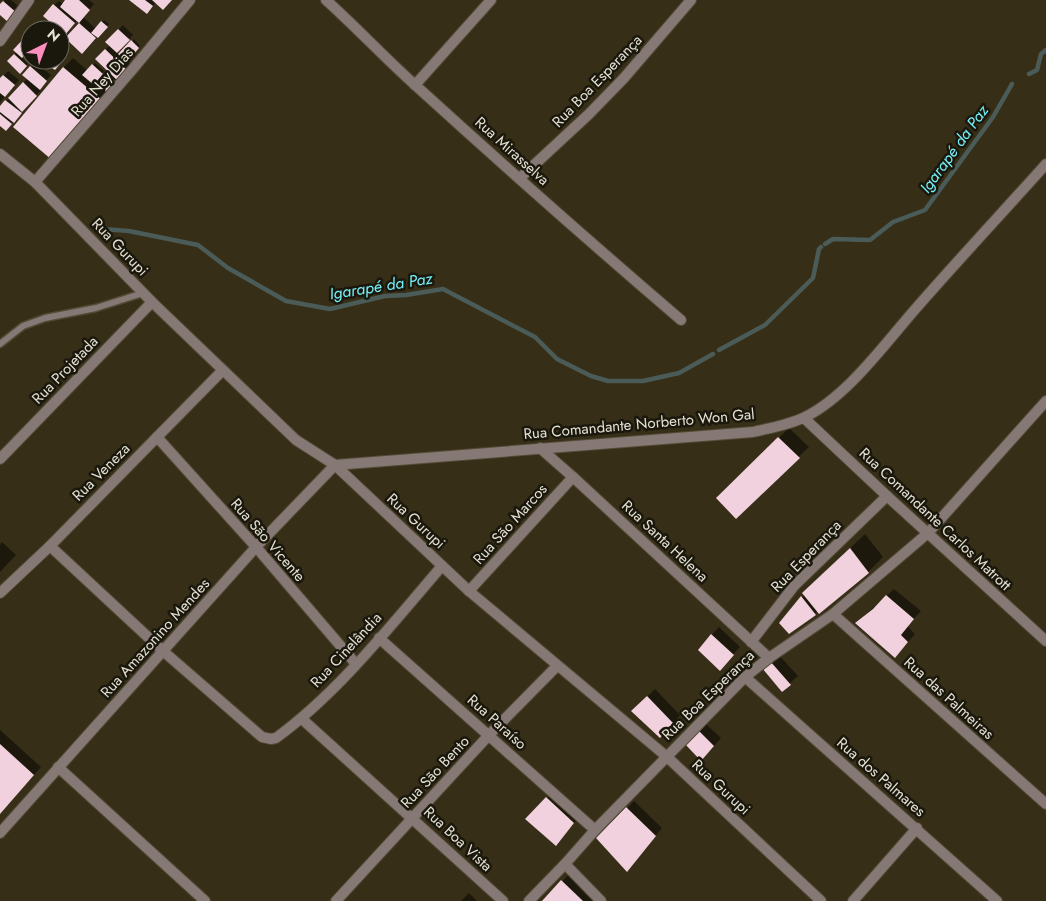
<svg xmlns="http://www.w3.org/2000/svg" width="1046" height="901" viewBox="0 0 1046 901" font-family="Jost,sans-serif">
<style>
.shadow{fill:#0007}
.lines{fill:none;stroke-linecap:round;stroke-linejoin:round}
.stream{stroke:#4a5b58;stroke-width:4.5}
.building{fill:#f1d1dd}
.service-casing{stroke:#524b35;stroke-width:9}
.minor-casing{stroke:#524b35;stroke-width:12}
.tertiary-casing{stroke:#524b35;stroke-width:12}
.service{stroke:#857875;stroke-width:6}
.minor{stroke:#857875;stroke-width:10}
.tertiary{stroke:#857875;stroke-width:10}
.labels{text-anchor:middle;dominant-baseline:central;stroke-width:5;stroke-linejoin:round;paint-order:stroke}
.street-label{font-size:15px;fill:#e5e1d3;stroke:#1a170d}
.water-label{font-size:16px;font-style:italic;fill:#76f1f9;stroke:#1a170d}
</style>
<rect width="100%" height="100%" fill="#362e17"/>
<g class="shadow">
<polygon points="5,0 11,0 21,8 14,16 0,13 0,6"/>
<polygon points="67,0 89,0 94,4 83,17 96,29 104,20 109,24 82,52 70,42 60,53 60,36 66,39 81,23 77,20 70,28 54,5 59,1 63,4"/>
<polygon points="131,0 171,0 156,2 151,8"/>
<polygon points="123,25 133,35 117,52 120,54 134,39 140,46 126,60 132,66 62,148 63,68 73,58 88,71 95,63 104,71 98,78 101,81 110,72 97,59 110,45 107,42"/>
<polygon points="53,26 56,30 49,30"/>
<polygon points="29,35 30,37 30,47 21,57 28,64 20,72 8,61 17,52 15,50"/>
<polygon points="36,60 46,60 40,66 51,75 39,89 41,90 6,129 0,124 0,108 28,78 31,67"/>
<polygon points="8,71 19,80 0,102 0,80"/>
<polygon points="789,428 809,447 736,517 717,498"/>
<polygon points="865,534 883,557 868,572 819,612 818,611 789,633 780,623 818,579"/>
<polygon points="2,542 16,555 0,572 0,545"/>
<polygon points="894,589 921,611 907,626 915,634 902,649 864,616"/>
<polygon points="719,627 740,647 727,661 699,649"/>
<polygon points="778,654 798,676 782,690 764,668"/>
<polygon points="655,689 680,715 668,729 632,711"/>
<polygon points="706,724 721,738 709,752 687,744"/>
<polygon points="0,730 41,767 0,813"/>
<polygon points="554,791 581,815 556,844 527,819"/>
<polygon points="634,801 662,828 634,863 598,838"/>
<polygon points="572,871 604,901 544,901"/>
<polygon points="469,893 477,901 461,901"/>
</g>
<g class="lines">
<g class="stream">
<polyline points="1029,74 1037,70 1041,54 1046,50"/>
<polyline points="102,229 129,231 198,245 228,268 286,301 330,309 385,296 406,295 443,289 535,337 557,359 591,376 608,381 643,381 679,373 713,354"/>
<polyline points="825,244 833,239 870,240 893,222 925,210 993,117 1012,84"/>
<polyline points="719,350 765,325 813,278 819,249 821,247"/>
</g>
</g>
<g class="building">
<polygon points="65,0 79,0 90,10 79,23 96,38 82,54 65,38 79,23 60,7"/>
<polygon points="129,0 145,0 153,6 147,14"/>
<polygon points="152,0 172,0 163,10"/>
<polygon points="3,1 17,13 9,23 0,15 0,4"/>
<polygon points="53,4 75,23 65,35 43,16"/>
<polygon points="101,21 108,27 98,38 91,33"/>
<polygon points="118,29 130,40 117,53 105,42"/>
<polygon points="26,36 30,40 30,49 22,58 13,50"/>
<polygon points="60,38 68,45 60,55"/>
<polygon points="131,40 139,48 127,62 118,54"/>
<polygon points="105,49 128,71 119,82 95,59"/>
<polygon points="14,54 27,66 20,74 7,61"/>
<polygon points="49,60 55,60 60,64 55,70 46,64"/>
<polygon points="92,64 103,74 94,85 82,75"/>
<polygon points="30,66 47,81 40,90 22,75"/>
<polygon points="63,67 102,100 52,160 13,127"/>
<polygon points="106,73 118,84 109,94 97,84"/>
<polygon points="3,75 15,85 5,97 0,93 0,78"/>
<polygon points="23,82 37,96 22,112 8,98"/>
<polygon points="5,100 22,113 14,123 0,112 0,106"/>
<polygon points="0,114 12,124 6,131 0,126"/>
<polygon points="778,437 800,458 736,519 716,498"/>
<polygon points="850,548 869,573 819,614 802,593"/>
<polygon points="886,595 914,619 901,635 908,642 895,658 855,623 873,609"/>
<polygon points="801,596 816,615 789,634 779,623"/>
<polygon points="711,634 734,655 720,671 698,650"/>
<polygon points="770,661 791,685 782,692 762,668"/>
<polygon points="647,696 673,723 660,738 631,711"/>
<polygon points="698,730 714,746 701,761 685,744"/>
<polygon points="0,744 34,775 0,814"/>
<polygon points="546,797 574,823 556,846 525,819"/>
<polygon points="626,807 656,836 627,872 596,838"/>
<polygon points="561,880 583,901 542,901"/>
</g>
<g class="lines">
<defs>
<polyline id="service" points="0,344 23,326 45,318 96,308 143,293"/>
<g id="minor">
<path d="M326 0C356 27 384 57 414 84 502 164 591 243 681 320"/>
<polyline points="0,41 29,0"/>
<polyline points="415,85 491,0"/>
<polyline points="520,178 589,114 624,78 691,0"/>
<polyline points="35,182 132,70 190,0"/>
<polyline points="157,437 256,547 356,664"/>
<polyline points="540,448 573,477 769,658"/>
<polyline points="0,459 152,302"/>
<path d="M50 546 163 651 262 737 271 739 276 738C339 692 391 625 442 566"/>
<polyline points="469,591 573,477"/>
<polyline points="0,593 50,546 222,371"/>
<polyline points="833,614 1046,804"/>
<polyline points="379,638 595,830"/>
<polyline points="751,642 794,586 887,496"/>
<polyline points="745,677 997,901"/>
<polyline points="302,719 503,901"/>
<polyline points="58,767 205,901"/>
<polyline points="0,833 256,547 335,465 469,591 666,756 821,901"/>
<polyline points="565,864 601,901"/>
<polyline points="336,901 489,735 557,666"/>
<polyline points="529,901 565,864 595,830 745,677 769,658 833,614 928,533 1046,401"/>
<polyline points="853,901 917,828"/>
</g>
<g id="tertiary">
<path d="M0 154 35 182 152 302 296 440 335 465 753 432C770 428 789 425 805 417 848 396 886 342 918 306 960 258 1003 212 1046 164"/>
<polyline points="804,418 887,496 1046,641"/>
</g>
</defs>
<use href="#service" class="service-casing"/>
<use href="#minor" class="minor-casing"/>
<use href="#tertiary" class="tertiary-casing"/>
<use href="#service" class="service"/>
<use href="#minor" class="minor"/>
<use href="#tertiary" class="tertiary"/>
</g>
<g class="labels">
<g class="street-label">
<text transform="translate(597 81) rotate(-46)">Rua Boa Esperança</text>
<text transform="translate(102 82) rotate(-49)">Rua Ney Dias</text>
<text transform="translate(512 151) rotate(42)">Rua Mirasselva</text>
<text transform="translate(120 247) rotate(46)">Rua Gurupi</text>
<text transform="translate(65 370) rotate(-46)">Rua Projetada</text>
<text transform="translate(639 424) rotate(-5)">Rua Comandante Norberto Won Gal</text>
<text transform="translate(101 472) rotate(-45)">Rua Veneza</text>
<text transform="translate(935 519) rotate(43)">Rua Comandante Carlos Matrott</text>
<text transform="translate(416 521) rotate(43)">Rua Gurupi</text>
<text transform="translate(510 524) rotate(-48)">Rua São Marcos</text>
<text transform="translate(268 540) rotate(49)">Rua São Vicente</text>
<text transform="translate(665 541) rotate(43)">Rua Santa Helena</text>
<text transform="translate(806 556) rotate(-46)">Rua Esperança</text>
<text transform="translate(155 638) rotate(-48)">Rua Amazonino Mendes</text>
<text transform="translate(346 650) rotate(-47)">Rua Cinelândia</text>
<text transform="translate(708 695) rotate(-44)">Rua Boa Esperança</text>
<text transform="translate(949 698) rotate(42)">Rua das Palmeiras</text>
<text transform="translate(497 722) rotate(42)">Rua Paraíso</text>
<text transform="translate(435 772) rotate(-47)">Rua São Bento</text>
<text transform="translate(881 777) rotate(41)">Rua dos Palmares</text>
<text transform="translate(721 787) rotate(43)">Rua Gurupi</text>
<text transform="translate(458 839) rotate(43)">Rua Boa Vista</text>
</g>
<g class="water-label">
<text transform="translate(954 149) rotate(-54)">Igarapé da Paz</text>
<text transform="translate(381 286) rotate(-9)">Igarapé da Paz</text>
</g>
</g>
<g transform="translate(45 45) rotate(42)"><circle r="24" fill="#1a170d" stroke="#6b685c"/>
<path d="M0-4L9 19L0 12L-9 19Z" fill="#fe8ebd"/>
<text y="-8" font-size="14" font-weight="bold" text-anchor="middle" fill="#e5e1d3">N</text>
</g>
</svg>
